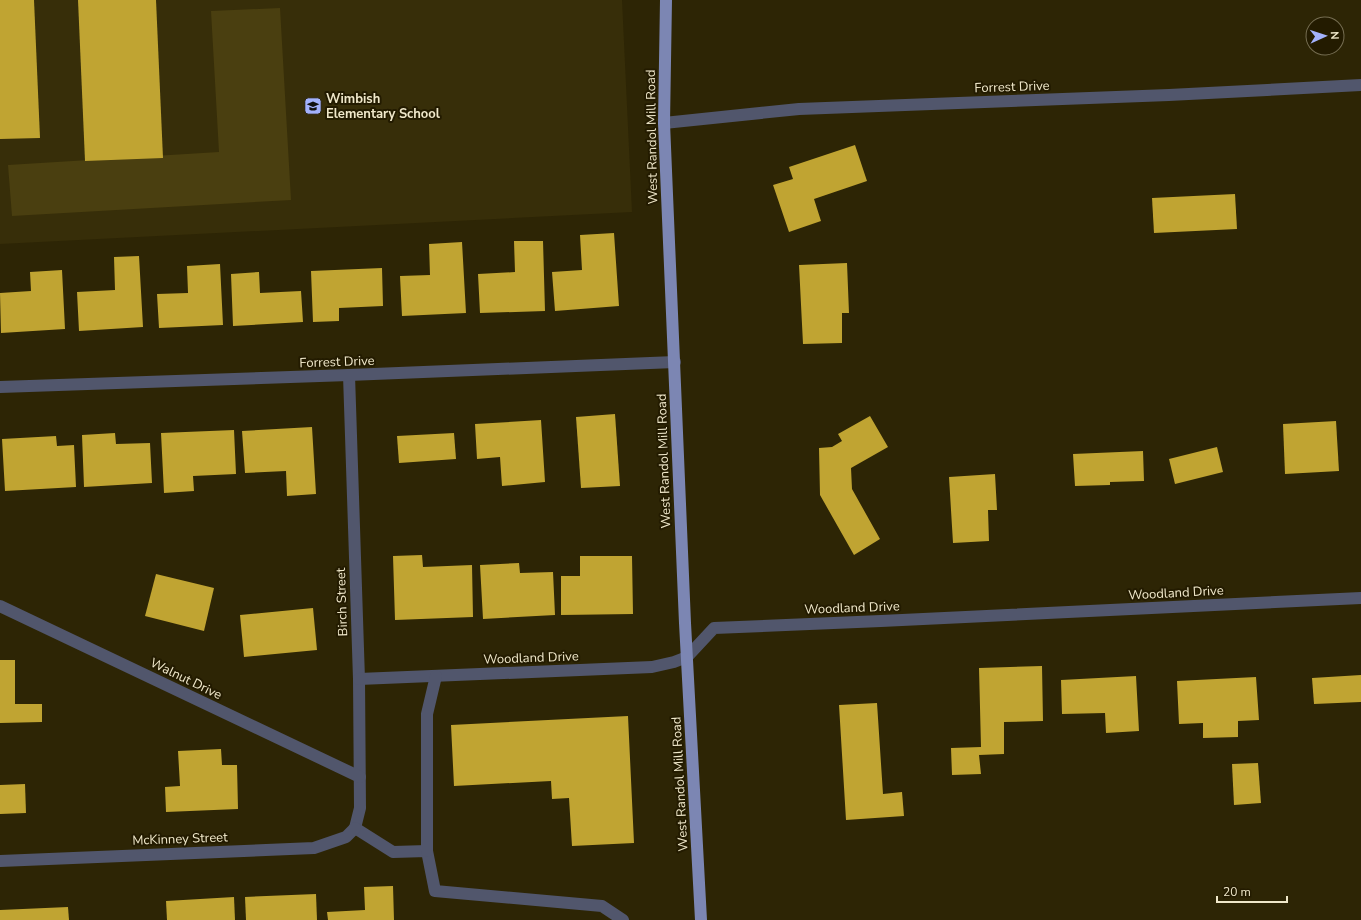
<svg xmlns="http://www.w3.org/2000/svg" width="1361" height="920" viewBox="0 0 1361 920" font-family="'Nunito Sans',sans-serif">
<style>
.built{fill:#372e09}
.green{fill:#4a3f10}
.building{fill:#c0a432}
.lines{fill:none;stroke-linecap:round;stroke-linejoin:round}
.minor{stroke:#51566c;stroke-width:12}
.major{stroke:#7c86b3;stroke-width:12}
.labels{text-anchor:middle;dominant-baseline:central;stroke-width:4;stroke-linejoin:round;paint-order:stroke}
.street-label{font-size:13px;fill:#f0e8ca;stroke:#231b00}
.poi-label{font-size:13px;font-weight:bold;fill:#f0e8ca;stroke:#231b00;text-anchor:start}
</style>
<rect width="100%" height="100%" fill="#2d2505"/>
<polygon class="built" points="0,0 622,0 632,212 0,244"/>
<polygon class="green" points="280,8 291,200 12,216 8,165 219,152 211,11"/>
<g class="building">
<polygon points="0,0 34,0 40,138 0,139"/>
<polygon points="78,0 156,0 163,158 85,161"/>
<polygon points="855,145 867,181 814,199 821,221 789,232 773,185 793,179 789,167"/>
<polygon points="1235,194 1237,229 1154,233 1152,198"/>
<polygon points="614,233 619,306 555,311 552,272 582,270 580,235"/>
<polygon points="514,241 543,241 545,311 480,313 478,274 515,272"/>
<polygon points="462,242 466,313 402,316 400,276 430,275 429,244"/>
<polygon points="139,256 143,327 79,331 77,292 115,290 114,257"/>
<polygon points="847,263 849,313 842,313 842,343 803,344 799,265"/>
<polygon points="220,264 223,325 159,328 157,294 188,293 187,266"/>
<polygon points="382,268 383,306 339,308 339,321 313,322 311,271"/>
<polygon points="62,270 65,329 1,333 0,293 31,291 30,272"/>
<polygon points="259,272 260,293 301,291 303,322 233,326 231,274"/>
<polygon points="615,414 620,486 581,488 576,417"/>
<polygon points="870,416 888,447 851,468 852,489 880,539 854,555 820,495 819,448 832,447 842,441 838,434"/>
<polygon points="541,420 545,482 502,486 500,457 477,459 475,424"/>
<polygon points="1336,421 1339,471 1285,474 1283,424"/>
<polygon points="312,427 316,494 287,496 286,471 245,473 242,431"/>
<polygon points="234,430 236,474 193,476 194,491 164,493 161,433"/>
<polygon points="115,433 116,444 150,443 152,483 84,487 82,435"/>
<polygon points="454,433 456,459 399,463 397,436"/>
<polygon points="56,436 57,446 74,445 76,487 5,491 2,439"/>
<polygon points="1217,447 1223,472 1175,484 1169,459"/>
<polygon points="1143,451 1144,481 1110,482 1110,485 1075,486 1073,454"/>
<polygon points="995,474 997,510 988,510 989,541 953,543 949,477"/>
<polygon points="422,555 423,567 472,565 473,617 395,620 393,556"/>
<polygon points="580,556 632,556 633,614 561,615 561,576 580,576"/>
<polygon points="519,563 520,573 553,572 555,615 483,619 480,565"/>
<polygon points="156,574 214,588 204,631 145,616"/>
<polygon points="313,608 317,650 244,657 240,615"/>
<polygon points="0,660 15,660 15,704 42,704 42,722 0,723"/>
<polygon points="1042,666 1043,721 1004,722 1004,754 979,755 981,774 952,775 951,748 981,747 979,668"/>
<polygon points="1361,675 1361,702 1314,704 1312,678"/>
<polygon points="1136,676 1139,731 1106,733 1105,713 1062,714 1061,680"/>
<polygon points="1256,677 1259,720 1238,721 1238,737 1203,738 1203,723 1179,724 1177,681"/>
<polygon points="877,703 883,794 902,792 904,816 846,820 839,705"/>
<polygon points="628,716 634,843 572,846 569,798 552,799 551,781 454,786 451,725"/>
<polygon points="221,749 222,765 237,765 238,809 166,812 165,787 180,786 178,751"/>
<polygon points="1258,763 1261,803 1234,805 1232,764"/>
<polygon points="25,784 26,813 0,814 0,785"/>
<polygon points="393,886 394,920 328,920 327,912 365,910 364,887"/>
<polygon points="316,894 317,920 246,920 245,897"/>
<polygon points="234,897 235,920 167,920 166,901"/>
<polygon points="68,907 69,920 0,920 0,910"/>
</g>
<g class="lines">
<g class="minor">
<polyline points="664,123 799,109 1169,95 1361,85"/>
<polyline points="349,375 359,679 360,808 355,828"/>
<polyline points="0,387 349,375 675,362"/>
<polyline points="0,606 360,777"/>
<polyline points="359,679 652,667 674,662 687,657 714,628 881,621 1361,598"/>
<polyline points="355,828 393,852 427,851 435,891 602,906 623,920"/>
<polyline points="427,851 427,714 436,676"/>
<polyline points="0,861 314,848 346,837 355,828"/>
</g>
<polyline class="major" points="666,0 664,123 685,623 701,920"/>
</g>
<defs>
<symbol id="school-square" viewBox="-11 -11 22 22"><rect x="-9" y="-9" width="18" height="18" rx="4" fill="#a3b2fd" stroke="#231b00"/><path d="M0-5L7-2L0 1L-7-2ZM-4 1L0 2.5L4 1V4Q0 6-4 4Z" fill="#111"/></symbol>
</defs>
<g fill-rule="evenodd">
<use href="#school-square" x="303" y="96" width="20" height="20"/>
</g>
<g class="labels">
<g class="street-label">
<text transform="translate(1012 87) rotate(-2)">Forrest Drive</text>
<text transform="translate(652 137) rotate(-91)">West Randol Mill Road</text>
<text transform="translate(337 362) rotate(-2)">Forrest Drive</text>
<text transform="translate(664 461) rotate(-92)">West Randol Mill Road</text>
<text transform="translate(1176 593) rotate(-3)">Woodland Drive</text>
<text transform="translate(342 602) rotate(-92)">Birch Street</text>
<text transform="translate(852 608) rotate(-2)">Woodland Drive</text>
<text transform="translate(531 658) rotate(-2)">Woodland Drive</text>
<text transform="translate(186 679) rotate(26)">Walnut Drive</text>
<text transform="translate(680 784) rotate(-93)">West Randol Mill Road</text>
<text transform="translate(180 839) rotate(-2)">McKinney Street</text>
</g>
<g class="poi-label">
<text x="326" y="99">Wimbish<tspan x="326" dy="15">Elementary School</tspan></text>
</g>
</g>
<g transform="translate(1325 36) rotate(87)"><circle r="19" fill="#231b00" stroke="#756d51"/>
<path d="M0-3L7 15L0 10L-7 15Z" fill="#a3b2fd"/>
<text y="-6" font-size="11" font-weight="bold" text-anchor="middle" fill="#f0e8ca">N</text>
</g>
<path d="M1217 896v6h70v-6" fill="none" stroke="#f0e8ca" stroke-width="2"/>
<text x="1223" y="896" font-size="12" fill="#f0e8ca" stroke="#231b00" stroke-width="3" paint-order="stroke">20 m</text>
</svg>
